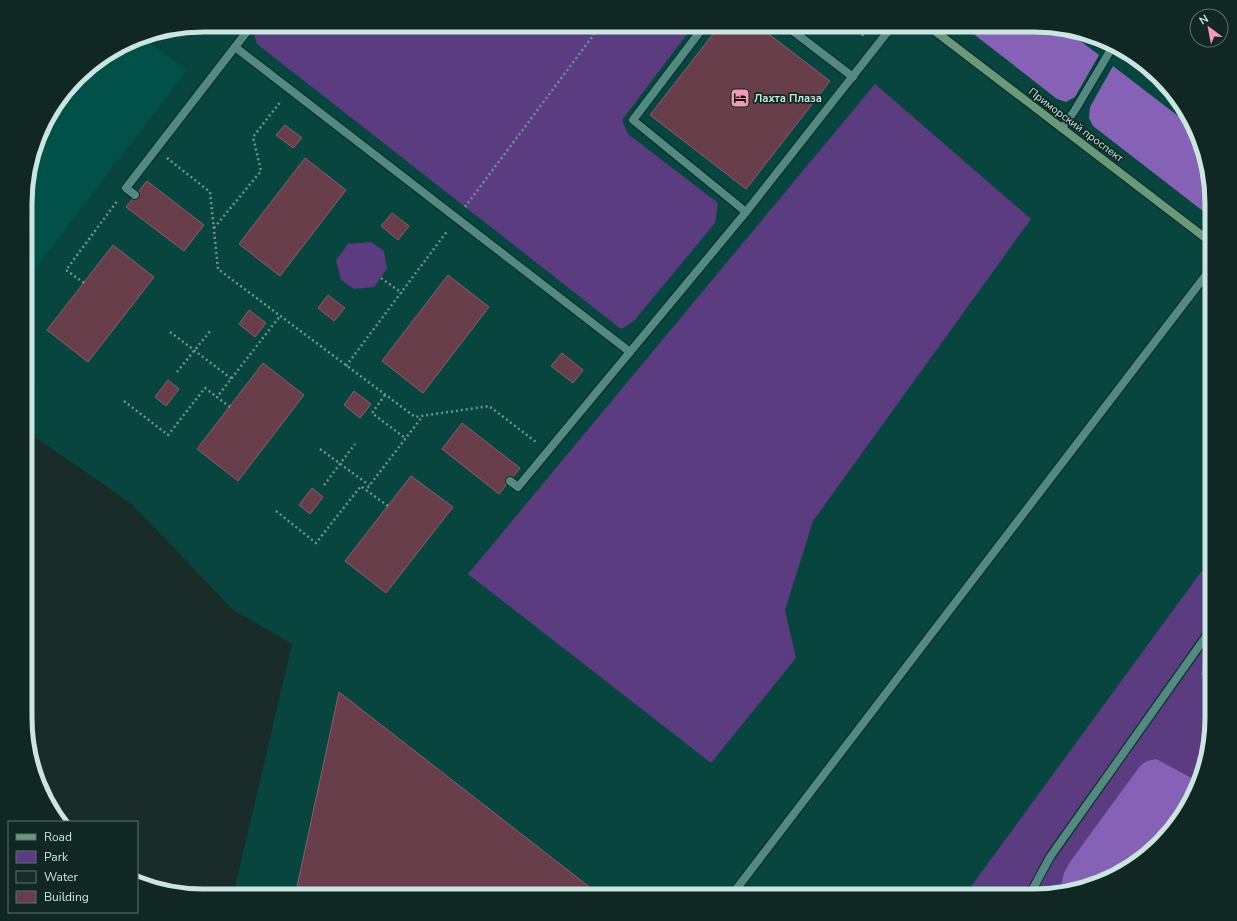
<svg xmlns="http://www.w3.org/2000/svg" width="1237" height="921" viewBox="0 0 1237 921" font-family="'Nunito Sans',sans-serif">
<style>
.built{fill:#015148}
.green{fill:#5b3c81}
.forest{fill:#8662b7}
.water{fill:#192c29}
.building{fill:#683e4a;stroke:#8b5f6a}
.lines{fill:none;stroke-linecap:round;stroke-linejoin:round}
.lane-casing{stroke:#002a24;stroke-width:10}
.secondary-casing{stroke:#002a24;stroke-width:10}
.path{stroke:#6a9690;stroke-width:2.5;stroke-dasharray:2 3;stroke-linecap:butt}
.lane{stroke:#538980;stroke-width:8}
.secondary{stroke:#6b9879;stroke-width:8}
.labels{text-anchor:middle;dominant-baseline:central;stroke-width:3.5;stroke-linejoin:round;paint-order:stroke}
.poi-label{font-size:11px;font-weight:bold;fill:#cbe6e1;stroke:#102724;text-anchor:start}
.street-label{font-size:11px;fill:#cbe6e1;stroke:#102724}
.rim{fill:none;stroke:#cbe6e1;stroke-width:5}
</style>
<rect width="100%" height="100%" fill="#07453e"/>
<polygon class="built" points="142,37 187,70 26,281 27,180 49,114 86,69"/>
<g class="green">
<polygon points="258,25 694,25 622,120 628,134 718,203 715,223 633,322 621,329 257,44 253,31"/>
<polygon points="875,84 1031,219 813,521 785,610 796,658 711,763 468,574"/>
<polygon points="371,242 384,251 387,269 374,287 354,289 341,280 336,260 348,244"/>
<polygon points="1212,557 1212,729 1198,786 1168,835 1112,878 1034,896 964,896"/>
</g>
<g class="forest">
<polygon points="962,25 1045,25 1066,30 1099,55 1075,97 1066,102 1057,99"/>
<polygon points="1113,66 1195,129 1212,203 1212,218 1093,126 1089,118 1090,107"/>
<polygon points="1156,759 1199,782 1198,786 1168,835 1112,878 1060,890 1064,873 1070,862 1140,766 1147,761"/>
</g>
<polygon class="water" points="26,431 132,504 232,609 292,644 233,896 192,896 137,883 137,822 63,822 44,797 25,729"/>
<g class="building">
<polygon points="720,25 757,25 830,81 746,189 650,115"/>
<polygon points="49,114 27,191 27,180"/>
<polygon points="285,125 302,138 293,148 276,135"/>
<polygon points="305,158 346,190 280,276 239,244"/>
<polygon points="147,181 204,225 184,251 126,207"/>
<polygon points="392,213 409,226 398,240 381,226"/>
<polygon points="113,245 154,277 88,362 47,330"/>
<polygon points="448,275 489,307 423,393 382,361"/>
<polygon points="328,295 345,308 334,321 318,308"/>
<polygon points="249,310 266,323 255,337 239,324"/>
<polygon points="562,353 583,370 573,383 551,366"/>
<polygon points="263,363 304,395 238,481 197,449"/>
<polygon points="168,380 179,389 166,406 155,397"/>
<polygon points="354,391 371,404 360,418 344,405"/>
<polygon points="462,423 520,468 499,494 442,449"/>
<polygon points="411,476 453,507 386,593 345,561"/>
<polygon points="312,488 323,497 310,514 299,505"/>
<polygon points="1210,661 1212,662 1212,675 1208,680 1201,674"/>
<polygon points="339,692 601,896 295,896"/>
</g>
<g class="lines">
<defs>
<g id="lane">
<polyline points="705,25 633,120 746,212 893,25"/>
<polyline points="785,25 853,77"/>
<polyline points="235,47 630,352"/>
<polyline points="1062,128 1075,110 1113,46"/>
<polyline points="135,195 126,188 252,25"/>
<polyline points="510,481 518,487 746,212"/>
<polyline points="731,896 1212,267"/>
<polyline points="1029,896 1050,857 1212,628"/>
</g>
<polyline id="secondary" points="927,25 1212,243"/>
</defs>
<use href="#lane" class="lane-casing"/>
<use href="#secondary" class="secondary-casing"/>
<g class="path">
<polyline points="850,25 865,37"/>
<polyline points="167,158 210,192 218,269 415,417 489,406 536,442"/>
<polyline points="465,207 601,25"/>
<polyline points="214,228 261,171 253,137 281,101"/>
<polyline points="381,278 402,293"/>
<polyline points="84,283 66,270 118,200"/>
<polyline points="170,332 232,379"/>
<polyline points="346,366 448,230"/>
<polyline points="177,372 211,330"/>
<polyline points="385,395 372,413 405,438"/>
<polyline points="124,401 168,435 205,388 217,397"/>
<polyline points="230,407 217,397 280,316"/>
<polyline points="320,449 369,485"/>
<polyline points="324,485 355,444"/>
<polyline points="388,506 366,490 422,417"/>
<polyline points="276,511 316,543 361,486 366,490"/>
</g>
<use href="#lane" class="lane"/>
<use href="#secondary" class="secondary"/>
</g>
<defs>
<symbol id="hotel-square" viewBox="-11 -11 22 22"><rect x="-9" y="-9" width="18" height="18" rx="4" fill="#f19ab2" stroke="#102724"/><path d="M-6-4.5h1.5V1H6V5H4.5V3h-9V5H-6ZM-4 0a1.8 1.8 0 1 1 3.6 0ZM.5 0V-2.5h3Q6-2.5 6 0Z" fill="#111"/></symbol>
</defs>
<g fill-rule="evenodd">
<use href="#hotel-square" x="729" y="87" width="22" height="22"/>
</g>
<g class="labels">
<g class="poi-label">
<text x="754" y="98">Лахта Плаза</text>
</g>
<g class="street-label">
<text transform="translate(1076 125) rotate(37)">Приморский проспект</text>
</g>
</g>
<path d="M0 0H1237V921H0ZM203 32H1034A171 171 0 0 1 1205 203V718A171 171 0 0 1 1034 889H203A171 171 0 0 1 32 718V203A171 171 0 0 1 203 32Z" fill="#102724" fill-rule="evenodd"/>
<path class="rim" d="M203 32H1034A171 171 0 0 1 1205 203V718A171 171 0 0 1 1034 889H203A171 171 0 0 1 32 718V203A171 171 0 0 1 203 32Z"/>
<rect x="8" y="821" width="130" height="92" fill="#102724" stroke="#5b7370"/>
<rect x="16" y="834" width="20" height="6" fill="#6b9879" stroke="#5b7370"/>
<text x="44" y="841" font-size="12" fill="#cbe6e1">Road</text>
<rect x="16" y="851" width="20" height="12" fill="#5b3c81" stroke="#5b7370"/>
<text x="44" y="861" font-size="12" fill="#cbe6e1">Park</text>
<rect x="16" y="871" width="20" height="12" fill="#192c29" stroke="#5b7370"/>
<text x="44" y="881" font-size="12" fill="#cbe6e1">Water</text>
<rect x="16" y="891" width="20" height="12" fill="#683e4a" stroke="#5b7370"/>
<text x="44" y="901" font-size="12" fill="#cbe6e1">Building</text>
<g transform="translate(1209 28) rotate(328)"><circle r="19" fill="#102724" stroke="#5b7370"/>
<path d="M0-3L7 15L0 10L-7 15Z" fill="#f19ab2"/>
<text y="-6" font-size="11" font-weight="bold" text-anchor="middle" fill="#cbe6e1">N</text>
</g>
</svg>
